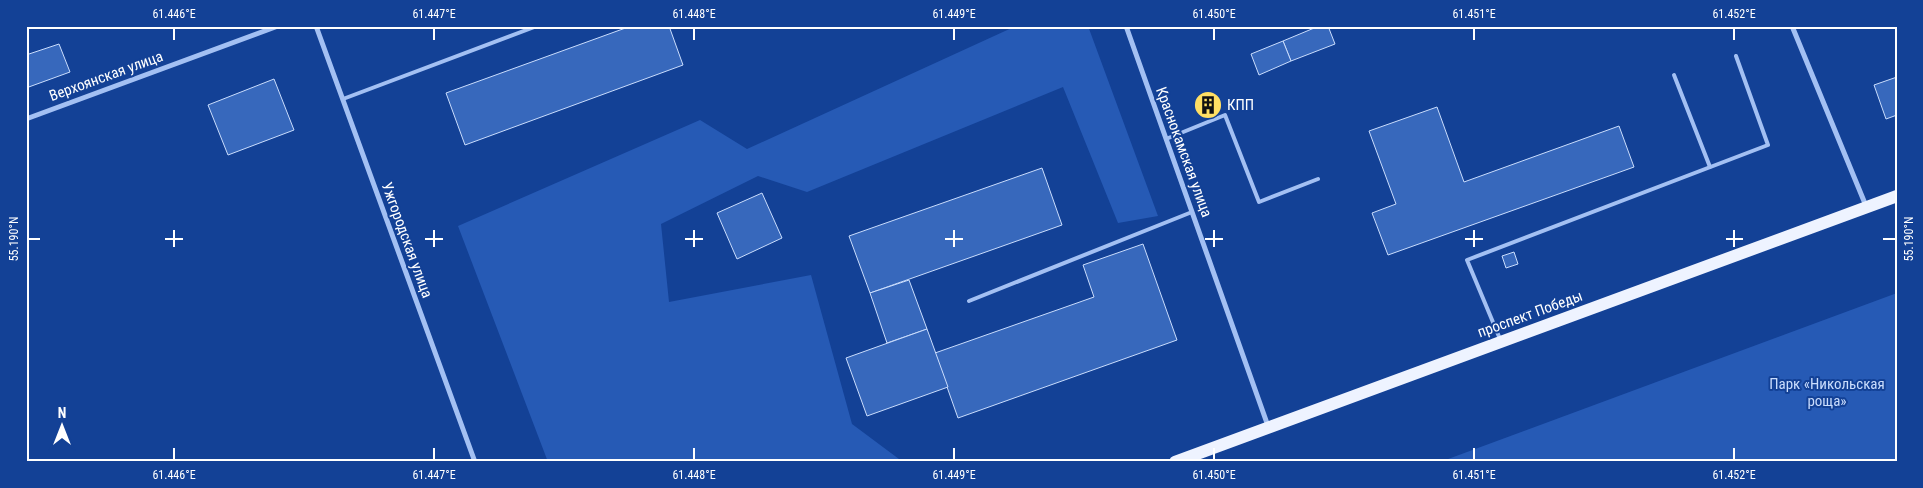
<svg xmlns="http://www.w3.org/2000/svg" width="1923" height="488" viewBox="0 0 1923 488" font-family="'Roboto Condensed',sans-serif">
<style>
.green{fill:#265ab5}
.building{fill:#3768bc;stroke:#caddfd}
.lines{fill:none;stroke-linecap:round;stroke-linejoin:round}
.service{stroke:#a3c0f3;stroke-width:4}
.minor{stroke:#a3c0f3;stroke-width:5}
.primary{stroke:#eef3ff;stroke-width:12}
.ticks{fill:none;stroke:#fff;stroke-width:2}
.labels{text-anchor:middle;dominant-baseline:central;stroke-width:4;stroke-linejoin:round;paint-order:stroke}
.street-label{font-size:15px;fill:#fff;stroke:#134196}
.poi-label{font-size:15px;fill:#fff;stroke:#134196;text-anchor:start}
.park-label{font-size:15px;fill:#caddfd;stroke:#134196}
.neatline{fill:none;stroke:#fff;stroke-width:2}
.ticks-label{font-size:12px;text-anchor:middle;fill:#fff}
</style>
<rect width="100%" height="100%" fill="#134196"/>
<g class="green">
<polygon points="1016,26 1088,26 1158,216 1118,223 1063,87 807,192 758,176 661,224 669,302 811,275 852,424 903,462 548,462 458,226 700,120 747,149"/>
<polygon points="1897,293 1897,462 1440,462"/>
</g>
<g class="building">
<polygon points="631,26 669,26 683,65 465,145 446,93"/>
<polygon points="1319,26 1328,26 1335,44 1291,61 1283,41"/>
<polygon points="1283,41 1291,61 1259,75 1251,54"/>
<polygon points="59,44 70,72 26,88 26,55"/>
<polygon points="1897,77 1897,115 1886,119 1874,85"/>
<polygon points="274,79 294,130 228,155 208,105"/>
<polygon points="1210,95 1217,111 1206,115 1199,99"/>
<polygon points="1437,107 1464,182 1619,126 1634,167 1388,255 1372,213 1396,204 1369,131"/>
<polygon points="1042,168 1062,225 870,293 849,236"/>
<polygon points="762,193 782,238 737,259 717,213"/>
<polygon points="1143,244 1177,340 958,418 935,353 1094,297 1083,265"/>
<polygon points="1514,252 1518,264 1506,268 1502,256"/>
<polygon points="909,280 927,329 887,343 870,293"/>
<polygon points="927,329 948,387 867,416 846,358"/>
</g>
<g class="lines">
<g class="service">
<polyline points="1674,75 1710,167"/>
<polyline points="343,99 537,26"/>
<polyline points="1166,139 1225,115 1259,202 1318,179"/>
<polyline points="969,301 1192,212"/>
<polyline points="1500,339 1467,260 1768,145 1736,56"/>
</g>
<g class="minor">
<polyline points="316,26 475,462"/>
<polyline points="1126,26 1268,426"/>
<polyline points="1792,26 1866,206"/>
<polyline points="26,119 278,26"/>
</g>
<polyline class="primary" points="1175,462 1897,196"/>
</g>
<path class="ticks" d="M174 28V40M434 28V40M694 28V40M954 28V40M1214 28V40M1474 28V40M1734 28V40M174 230V247M434 230V247M694 230V247M954 230V247M1214 230V247M1474 230V247M1734 230V247M28 239H40M165 239H183M425 239H443M685 239H703M945 239H963M1205 239H1223M1465 239H1483M1726 239H1743M1883 239H1896M174 448V460M434 448V460M694 448V460M954 448V460M1214 448V460M1474 448V460M1734 448V460"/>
<defs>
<symbol id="building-disc" viewBox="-11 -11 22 22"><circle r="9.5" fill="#ffdf64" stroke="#134196"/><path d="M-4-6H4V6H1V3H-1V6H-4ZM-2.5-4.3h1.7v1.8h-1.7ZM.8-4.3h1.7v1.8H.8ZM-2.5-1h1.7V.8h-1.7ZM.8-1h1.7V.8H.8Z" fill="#111"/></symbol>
</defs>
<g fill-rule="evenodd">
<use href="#building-disc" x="1192" y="89" width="32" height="32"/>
</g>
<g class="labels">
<g class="street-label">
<text transform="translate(106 76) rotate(-20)">Верхоянская улица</text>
<text transform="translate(1184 152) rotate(70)">Краснокамская улица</text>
<text transform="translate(407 240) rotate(70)">Ужгородская улица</text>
<text transform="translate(1530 314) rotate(-20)">проспект Победы</text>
</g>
<g class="poi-label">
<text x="1227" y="105">КПП</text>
</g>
<g class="park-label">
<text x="1827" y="384">Парк «Никольская<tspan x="1827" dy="17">роща»</tspan></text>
</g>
</g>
<rect width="1923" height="488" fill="none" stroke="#134196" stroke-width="55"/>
<g transform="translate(62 426)" stroke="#134196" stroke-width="4" paint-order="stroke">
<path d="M0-4L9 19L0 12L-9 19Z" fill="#ffffff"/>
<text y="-8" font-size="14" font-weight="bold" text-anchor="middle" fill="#ffffff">N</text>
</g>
<rect x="28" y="28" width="1868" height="432" class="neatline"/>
<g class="ticks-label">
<text x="174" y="18">61.446°E</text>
<text x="434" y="18">61.447°E</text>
<text x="694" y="18">61.448°E</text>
<text x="954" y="18">61.449°E</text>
<text x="1214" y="18">61.450°E</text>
<text x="1474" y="18">61.451°E</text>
<text x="1734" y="18">61.452°E</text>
<text transform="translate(14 239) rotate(-90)" y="4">55.190°N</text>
<text transform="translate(1909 239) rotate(-90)" y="4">55.190°N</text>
<text x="174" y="479">61.446°E</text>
<text x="434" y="479">61.447°E</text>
<text x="694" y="479">61.448°E</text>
<text x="954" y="479">61.449°E</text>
<text x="1214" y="479">61.450°E</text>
<text x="1474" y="479">61.451°E</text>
<text x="1734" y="479">61.452°E</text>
</g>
</svg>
